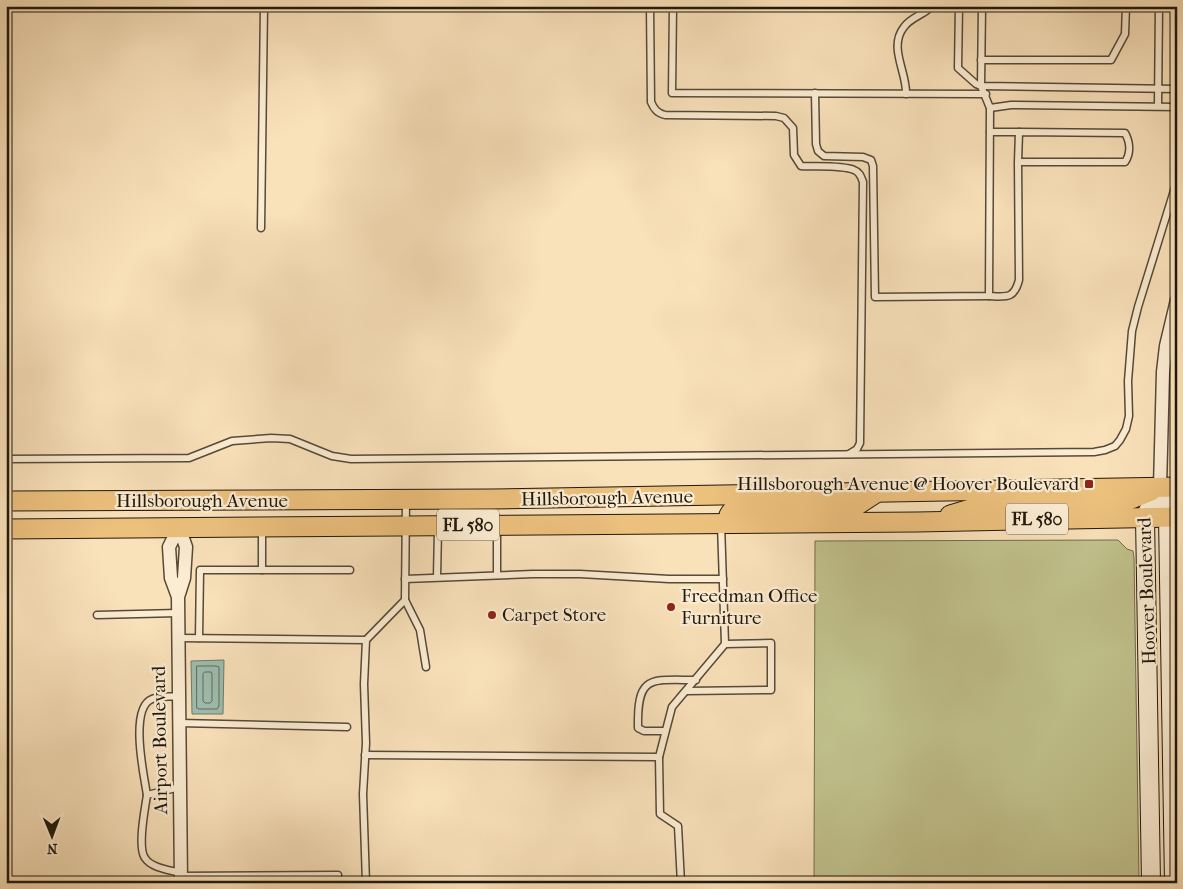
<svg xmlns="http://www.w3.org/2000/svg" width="1183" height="889" viewBox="0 0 1183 889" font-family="'IM FELL French Canon',serif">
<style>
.green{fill:#c1c28d;stroke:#706d4d}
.water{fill:#9ebeaf;stroke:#6c7c6e}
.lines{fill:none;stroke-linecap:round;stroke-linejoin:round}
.shore{stroke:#5f6b5e;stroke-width:1}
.lane-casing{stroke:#564a38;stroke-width:9}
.street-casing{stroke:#564a38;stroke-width:15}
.secondary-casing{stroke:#20180d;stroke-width:20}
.primary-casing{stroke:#20180d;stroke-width:21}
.lane{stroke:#fbecd2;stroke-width:6}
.street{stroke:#fbecd2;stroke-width:12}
.secondary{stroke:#fbecd2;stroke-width:18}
.primary{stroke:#ecc07d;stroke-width:19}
.poi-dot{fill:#8f2418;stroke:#fbecd2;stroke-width:2}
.labels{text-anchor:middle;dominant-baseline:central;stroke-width:4.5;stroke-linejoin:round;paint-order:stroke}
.shield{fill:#fbecd2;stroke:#625848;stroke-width:1}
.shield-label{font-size:18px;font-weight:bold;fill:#20180d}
.poi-label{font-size:19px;fill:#20180d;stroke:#fbecd2;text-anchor:start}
.street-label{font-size:19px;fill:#20180d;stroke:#fbecd2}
</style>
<rect width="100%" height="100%" fill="#f9e1ba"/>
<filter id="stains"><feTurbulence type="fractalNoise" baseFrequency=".004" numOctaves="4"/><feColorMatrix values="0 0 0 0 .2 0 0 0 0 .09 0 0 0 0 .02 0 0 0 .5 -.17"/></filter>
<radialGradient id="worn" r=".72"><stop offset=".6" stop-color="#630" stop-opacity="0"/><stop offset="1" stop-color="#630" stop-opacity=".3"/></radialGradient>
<polygon class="green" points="1118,540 1127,549 1133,551 1134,558 1139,883 814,883 815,541"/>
<polygon class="water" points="224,660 223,714 192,714 191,661"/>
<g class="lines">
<g class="shore">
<polygon points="197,666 216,666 219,667 219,706 217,709 199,709 197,708"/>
<polygon points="205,672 211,672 212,674 212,701 210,703 205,703 203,701 203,674"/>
</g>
<defs>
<g id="lane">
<path d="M650 6 651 102C654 109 657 113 665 115L776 116 784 118 793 128 794 155 801 166C815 167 842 165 854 170 860 172 861 177 863 182L860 443 857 449 849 454"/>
<polyline points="673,6 672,93 986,94"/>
<polyline points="959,6 958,68 976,84 981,86 1177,89"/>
<polyline points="981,60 1111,60 1125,34 1126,6"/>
<polyline points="815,93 816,144 818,151 824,156 863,157 871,160 873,166 875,297 989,296 990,108 981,86 982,6"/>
<path d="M906 94C907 72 888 47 904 27 911 17 924 15 932 6"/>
<polyline points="1158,106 1159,6"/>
<polyline points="990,108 1011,105 1177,107"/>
<polyline points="990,132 1019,132"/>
<polyline points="261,228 264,6"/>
<path d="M989 296C1007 297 1014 299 1019 280L1018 162H1125C1131 153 1130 142 1125 133L1019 132 1018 162"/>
<polyline points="6,459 189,458 232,441 271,438 290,439 332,456 351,459 1094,452 1105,450 1115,446 1120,440 1126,429 1129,416 1128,381 1132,331 1138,307 1177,181"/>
<polyline points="262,570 350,570"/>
<polyline points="497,575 497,527"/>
<polyline points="437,577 438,529"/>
<polyline points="405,579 533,574 580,574 669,579 723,579"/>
<polyline points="405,600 420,630 426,667"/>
<polyline points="97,615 178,613"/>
<polyline points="178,638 366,640"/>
<polyline points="199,638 200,570 262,570 262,528"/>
<polyline points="687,691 771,690 771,643 725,644"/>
<polyline points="179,723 347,727"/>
<path d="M665 731H644L638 728C637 674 650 680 696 680"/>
<polyline points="365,755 659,757 660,814 678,826 681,883"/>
<polyline points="659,757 672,707 725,644 721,524"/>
<path d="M180 787 147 795C145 809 137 847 145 858 151 868 170 870 181 873"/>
<path d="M147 795C144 776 129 708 152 699 159 696 171 697 178 696"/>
<polyline points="181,876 338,875"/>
<polyline points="366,883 363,794 366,743 364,684 366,640 405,600 406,501"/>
</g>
<g id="street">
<polyline points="1160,487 1163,372 1166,346 1177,300"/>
<polyline points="178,597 171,578 169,547 179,527 186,547 184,578 178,597 181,883"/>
</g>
<g id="secondary">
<polyline points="1160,487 1168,517 1174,883"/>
<polyline points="1151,883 1145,517 1160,487"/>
</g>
<g id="primary">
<polyline points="6,501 492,499 1177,487"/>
<polyline points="729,515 731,512 757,508 853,508 876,493"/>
<polyline points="950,515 980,506 1119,504 1151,491"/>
<polyline points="6,529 917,522 1177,517"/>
</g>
</defs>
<use href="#lane" class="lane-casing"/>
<use href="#street" class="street-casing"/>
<use href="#secondary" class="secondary-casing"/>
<use href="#primary" class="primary-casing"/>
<use href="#lane" class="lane"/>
<use href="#street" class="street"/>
<use href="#secondary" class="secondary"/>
<use href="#primary" class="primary"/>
</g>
<g class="poi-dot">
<rect x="1084" y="479" width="10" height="10" rx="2.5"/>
<circle cx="671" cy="607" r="5"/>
<circle cx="492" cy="615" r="5"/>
</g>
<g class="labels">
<g class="shield">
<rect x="1006" y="503.5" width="62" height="31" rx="4"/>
<rect x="437" y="509.5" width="62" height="31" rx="4"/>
</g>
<g class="shield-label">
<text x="1037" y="519">FL 580</text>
<text x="468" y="525">FL 580</text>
</g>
<g class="poi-label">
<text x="1079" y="484" text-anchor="end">Hillsborough Avenue @ Hoover Boulevard</text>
<text x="681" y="596">Freedman Office<tspan x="681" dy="22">Furniture</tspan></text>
<text x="502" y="615">Carpet Store</text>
</g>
<g class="street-label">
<text transform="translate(607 498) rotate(-1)">Hillsborough Avenue</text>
<text x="202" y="501">Hillsborough Avenue</text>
<text transform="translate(1147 591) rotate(-92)">Hoover Boulevard</text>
<text transform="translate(160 740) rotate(-91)">Airport Boulevard</text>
</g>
</g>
<rect width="1183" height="889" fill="none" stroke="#f9e1ba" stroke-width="25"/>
<rect x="8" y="8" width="1168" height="874" fill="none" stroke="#20180d" stroke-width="2.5"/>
<rect x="12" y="12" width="1158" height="864" fill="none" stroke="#20180d"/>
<g transform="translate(52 836) rotate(179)" stroke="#fbecd2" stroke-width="4" paint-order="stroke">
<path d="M0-4L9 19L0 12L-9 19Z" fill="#20180d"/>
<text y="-8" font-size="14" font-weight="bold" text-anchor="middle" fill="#20180d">N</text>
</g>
<rect width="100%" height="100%" filter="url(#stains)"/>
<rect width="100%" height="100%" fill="url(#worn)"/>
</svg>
